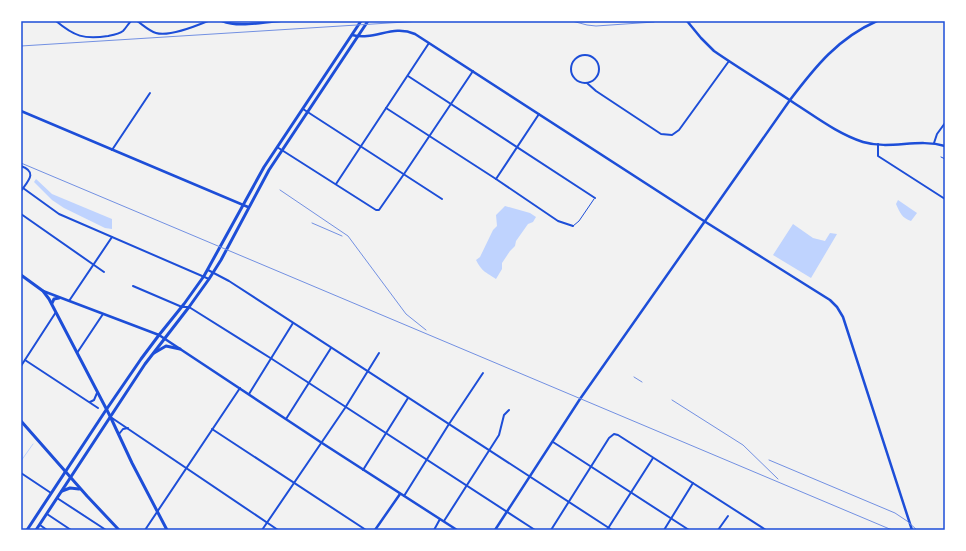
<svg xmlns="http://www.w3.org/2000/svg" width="966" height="551" viewBox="0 0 966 551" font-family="Arial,sans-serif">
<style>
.water{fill:#bfd3fe}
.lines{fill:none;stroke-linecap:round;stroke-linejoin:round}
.stream{stroke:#bfd3fe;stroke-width:1}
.service{stroke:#1d4ed8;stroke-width:1}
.minor{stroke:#1d4ed8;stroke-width:2}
.tertiary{stroke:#1d4ed8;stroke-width:2.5}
.secondary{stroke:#1d4ed8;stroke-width:2.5}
.primary{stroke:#1d4ed8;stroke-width:3}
.rail{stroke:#7290e2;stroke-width:1}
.neatline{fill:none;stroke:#1d4ed8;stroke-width:1.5}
</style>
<rect width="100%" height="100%" fill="#f2f2f2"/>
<g class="water">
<polygon points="36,179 52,194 112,219 112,229 105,228 64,208 52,200 34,182"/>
<path d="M898 200 917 213 911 221C902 218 900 213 896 204Z"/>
<path d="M505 206 530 213 536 217 533 222 528 224 516 241 515 246 510 251 502 263V269L496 279C486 272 482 272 476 260L480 257 493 230 497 226 496 215Z"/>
<polygon points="793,224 813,238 825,241 830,233 837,234 811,278 773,255"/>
</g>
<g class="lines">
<polyline class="stream" points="21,461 33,444"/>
<g class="service">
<polyline points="941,157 945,159"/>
<polyline points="573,226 579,221 594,199"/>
</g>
<g class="minor">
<path d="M56 21C74 36 84 40 108 36 113 35 119 34 123 31 126 28 128 24 131 21"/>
<path d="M137 21C143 25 149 31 156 33 169 37 196 26 208 21"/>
<circle cx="585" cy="69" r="14"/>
<polyline points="408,76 595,198"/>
<polyline points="587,83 596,91 661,134 672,135 679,130 729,61"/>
<polyline points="386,108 496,179 558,221 573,226"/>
<polyline points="303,109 442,199"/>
<polyline points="934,143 937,134 945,123"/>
<polyline points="878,144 878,156 945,199"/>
<polyline points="277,147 376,210 379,210 404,174 473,71"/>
<polyline points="112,150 150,93"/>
<path d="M21 166C38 172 28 181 21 191"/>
<polyline points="496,179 539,114"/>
<polyline points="336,184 429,43"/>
<polyline points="23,188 59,214 209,279"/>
<polyline points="21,214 104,272"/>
<polyline points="208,270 229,281 612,530"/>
<polyline points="133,286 182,307 189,307 272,359 535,530"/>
<polyline points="69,301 112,237"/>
<polyline points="77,353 103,314"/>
<polyline points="25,360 98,408"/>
<polyline points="21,366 56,312"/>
<polyline points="249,394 293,323"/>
<polyline points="90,402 94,400 97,393"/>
<polyline points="112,418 278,530"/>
<polyline points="286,419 331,348"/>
<polyline points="212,429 366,530"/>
<polyline points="119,434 123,429 128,428"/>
<polyline points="553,442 689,530"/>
<polyline points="363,470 408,398"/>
<polyline points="21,473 51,493"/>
<polyline points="404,496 449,424 483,373"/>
<polyline points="57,498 106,530"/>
<polyline points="47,514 71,530"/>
<polyline points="444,521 499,435 504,415 509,410"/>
<polyline points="40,525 47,530"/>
<polyline points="145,530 240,388"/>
<polyline points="262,530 345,408 379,353"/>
<polyline points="434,530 440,519"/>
<polyline points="551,530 609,438 614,434 618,435 766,530"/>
<polyline points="607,530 653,458"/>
<polyline points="664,530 693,483"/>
<polyline points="718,530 728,516"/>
</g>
<g class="tertiary">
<path d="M222 21C239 28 262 22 280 21"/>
<path d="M687 21 701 38 714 51C740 69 767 85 794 103 816 117 838 134 863 142 890 150 918 138 945 146"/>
<path d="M352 35C375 41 392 24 415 34L704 221 830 300 837 307 843 317 912 530"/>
<polyline points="21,111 248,207"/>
<polyline points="375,530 400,494"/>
<path d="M495 530 580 399 790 100C815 67 838 38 877 21"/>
</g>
<polyline class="secondary" points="43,291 159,335 322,443 457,530"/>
<g class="primary">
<polyline points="21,275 43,291 49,299 110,416 132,463 167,530"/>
<polyline points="52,303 54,299 59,298"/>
<polyline points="154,353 166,346 180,349"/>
<polyline points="21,421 87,496 119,530"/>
<polyline points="62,491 70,488 79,489"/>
<polyline points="27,530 106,410 141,359 159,335 184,304 204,276 264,167 361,21"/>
<polyline points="36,530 145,364 189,307 209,279 221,260 269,170 368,21"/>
</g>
<g class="rail">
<polyline points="572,21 587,25 596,26 654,22"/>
<polyline points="21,46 421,21"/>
<polyline points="21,163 892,530"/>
<polyline points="280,190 348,236 406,314 426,330"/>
<polyline points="312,223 342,236"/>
<polyline points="634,377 642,382"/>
<polyline points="672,400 743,445 778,479"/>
<polyline points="769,460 895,513 907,521 917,530"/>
</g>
</g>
<rect width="966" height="551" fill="none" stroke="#ffffff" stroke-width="44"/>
<rect x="22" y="22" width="922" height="507" class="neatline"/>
</svg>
